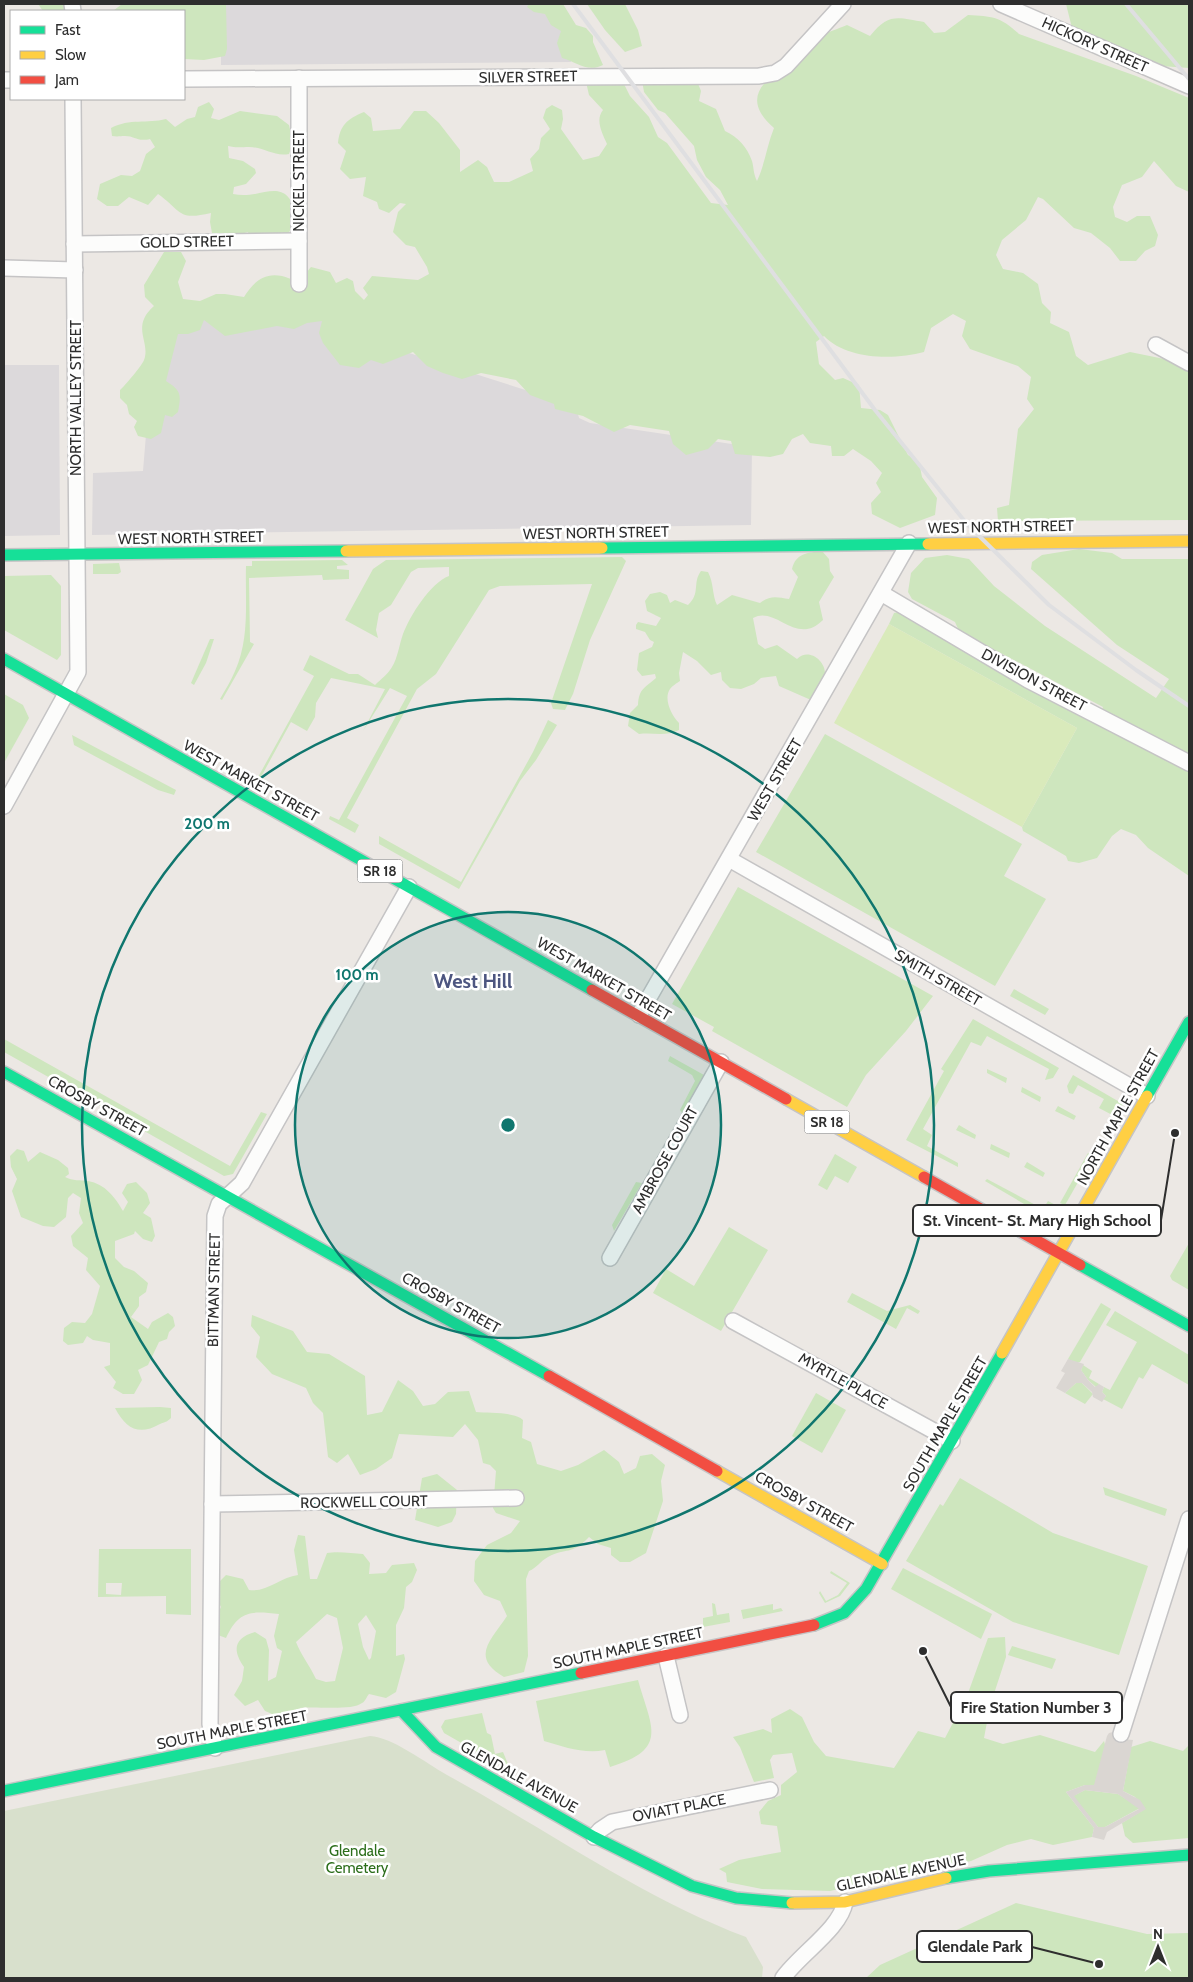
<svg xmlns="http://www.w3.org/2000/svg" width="1193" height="1982" viewBox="0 0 1193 1982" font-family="Cabin,sans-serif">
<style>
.industrial{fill:#dcd9db}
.green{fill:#cee6be;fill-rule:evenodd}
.cemetery{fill:#d8e0cc}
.pitch{fill:#d9eabb}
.plaza{fill:#dad6d2;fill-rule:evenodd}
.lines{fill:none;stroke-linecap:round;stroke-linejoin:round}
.street-casing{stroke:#c5c4c5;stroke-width:18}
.fast-casing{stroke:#c5c4c5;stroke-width:14}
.slow-casing{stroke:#c5c4c5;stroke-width:14}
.jam-casing{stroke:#c5c4c5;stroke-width:14}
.street{stroke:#fcfcfb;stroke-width:15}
.fast{stroke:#16e098;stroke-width:11}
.slow{stroke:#ffcf43;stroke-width:11}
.jam{stroke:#f24e42;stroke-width:11}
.rail{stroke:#dfdfe1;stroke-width:4}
.ring{fill:none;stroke:#0f766e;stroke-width:2.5}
.labels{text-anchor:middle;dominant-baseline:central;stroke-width:5;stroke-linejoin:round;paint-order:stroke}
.shield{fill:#fff;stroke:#6d6d6d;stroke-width:1}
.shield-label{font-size:14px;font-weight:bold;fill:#2e2e2e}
.street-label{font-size:15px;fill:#2e2e2e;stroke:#fff}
.park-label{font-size:15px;fill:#2c6e1b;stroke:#fff}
.district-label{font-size:20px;font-weight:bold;fill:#4d5680;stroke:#fff}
.centre{fill:#0f766e;stroke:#fff;stroke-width:2.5}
.ring-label{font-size:15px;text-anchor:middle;font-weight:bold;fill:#0f766e;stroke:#fff;stroke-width:5;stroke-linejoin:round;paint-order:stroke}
.leader{fill:none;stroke:#2e2e2e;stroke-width:2}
.callout-dot{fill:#2e2e2e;stroke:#fff;stroke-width:2}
.callout{fill:#fff;stroke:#2e2e2e;stroke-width:2}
.callout-label{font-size:16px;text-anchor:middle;font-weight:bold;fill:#2e2e2e}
</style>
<rect width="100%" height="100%" fill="#ece8e4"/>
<g class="industrial">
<polygon points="221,4 560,4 568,16 571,62 221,65"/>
<polygon points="350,309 406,352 576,406 579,418 590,423 752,447 751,525 92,535 93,473 143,471 156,315"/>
<polygon points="4,365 59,365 60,535 4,536"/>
</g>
<g class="green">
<polygon points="38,4 67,4 68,11 43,11"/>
<polygon points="122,4 226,4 227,49 225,56 204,60 184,59 184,11 113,11"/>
<path d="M529 4H563L576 25 586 28 593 36V42L603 65C587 73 577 62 562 58L557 43 561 31 551 25 545 14 534 12 527 7Z"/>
<polygon points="587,4 625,4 638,30 642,46 625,52 605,30"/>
<polygon points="1066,4 1189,4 1189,68 1161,66 1072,28"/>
<path d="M968 15C992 16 1001 17 1019 34L1136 76 1189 98V192L1176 186 1154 161 1142 177 1122 185 1113 207 1115 217 1127 222 1137 216H1150L1158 235 1155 246 1145 251 1136 261H1120L1110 248 1091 233 1074 228 1043 199 1038 197 1026 220 1002 240 996 255 1003 269 1023 273 1038 284 1042 303 1051 312 1050 323 1069 332 1076 356 1088 365 1130 352 1189 364V520L998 521 997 508 1009 505 1018 429 1034 409 1027 399 1031 377 1018 366 970 349 962 336 966 321 953 314 931 328 924 352C894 360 847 360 824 336L816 342 819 364 835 380 843 378 859 385 861 408 880 410 888 415 908 455 919 462 922 477 937 498 935 515 900 528 872 514 871 503 881 492 876 483 882 473 871 461 853 449 844 456H832L831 446 810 443 803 434 792 439 783 454 770 457 735 454 731 441 718 439 708 449 686 455 673 444 669 431 630 425 614 432 583 416 555 409 554 404 530 395 516 380 481 373 462 379 443 373 427 366 413 352 383 364 371 360 359 368 340 365 323 343 319 333 322 321 307 323 294 329 277 326 225 336 204 320 200 330 188 334H178L166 381C182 391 181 395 178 412L172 417 165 415 161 433 151 439 138 436 134 427 137 421 129 414 127 405 120 398V390C124 387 143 364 144 360 151 342 130 327 154 306L145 297 144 285 164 252H181L186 261 178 282 183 299 200 301 216 294H225L244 297C253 283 263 272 282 276 289 278 294 281 301 278 305 276 308 270 311 267L330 272 336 283 347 278 353 281 355 291 364 300 368 295 363 288 372 276 418 280 429 274 427 267 415 247 406 245 393 232 398 212 406 204 400 203 389 213 379 209 377 202 363 196 366 177 350 179 340 169 346 151 338 143C340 125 347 119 364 112L371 118 373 131 400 129 414 111H426L439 123 460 150V172L478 160 487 167 494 182H509L533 171 530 159 539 149 541 138 550 129 543 118 546 109 552 105 562 110 563 119 561 129 583 160 599 156 607 144C602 133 595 120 603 110L589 95 586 82 622 80 630 96 649 117 658 137 667 143 711 203 728 205 720 190 706 177 697 160 694 146 665 113 658 110 644 92 641 74 697 81 701 91 699 101 716 109 725 131C738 137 747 147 752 161 754 168 753 173 757 181 765 164 767 145 774 128 734 93 774 74 803 55 811 49 817 40 826 34 832 30 841 28 847 25L870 36C888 13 897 17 924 22L934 33 945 32Z"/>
<path d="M209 102 214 109 211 118 219 120 240 111 277 116 289 125 293 143 289 154C274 157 264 147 249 147 241 147 236 148 228 146L229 158 243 161 255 169 256 173 246 184 234 187 233 194C263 201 286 171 298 219L285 238 249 236 248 232 227 238 212 233 210 222 211 213C177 221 182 211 158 194L148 205 129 197 118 206H107L97 199 100 184 121 175 132 176 140 171 146 154 155 147 150 139C137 142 135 136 125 136 120 136 118 137 112 136L111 128C130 118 147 124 166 119L175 127 187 119 195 117 198 107Z"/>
<polygon points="1079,549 1112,553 1122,559 1189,559 1189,876 1148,848 1136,835 1121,829 1112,836 1097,858 1079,863 1068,861 1066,856 1023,831 1022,827 1077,728 889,624 894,613 899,612 985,663 1098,721 1103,707 959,631 955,622 912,599 908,592 911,573 925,558 947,555 969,559 994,586 1045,626 1156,698 1169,679 1117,645 1031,569 1032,562 1042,555"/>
<path d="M822 551 829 559 830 571 834 577 819 602 823 620C796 647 776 605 753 618L758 644 765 649 777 645 797 659C810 646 830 664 824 680 821 687 815 694 811 700L779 686 776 676 761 678 754 684 741 689 730 688 722 680 721 672 711 675 697 661 683 652 679 673 680 681C677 683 672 686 670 689 663 699 672 716 679 723V730C665 737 653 732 639 734L628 726 630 713 638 705C639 688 645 688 656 678L655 674 642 676 637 670 639 653 652 647 654 642 650 640 645 632 636 629V625L638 622 656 626 661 618 647 611 645 601 650 594 660 592 667 595 670 603 675 600 688 605C701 593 692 583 701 571L708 572C714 583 712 595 717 605L732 595 760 603C770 595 777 597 789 599L798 577 792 569C796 553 807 553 822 551Z"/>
<path d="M622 557 626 561 590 640 573 694 565 710 553 709 551 703 592 584 500 586 489 590 436 674 417 689 347 818 359 825 355 833 329 819 330 816 339 820 407 696 390 688 363 731 385 689 331 678 316 703 315 717 307 731 291 722 261 777 270 783 269 785 257 779 314 676 303 670 310 655 349 674H358L375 685C381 679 388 674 392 667 398 657 399 645 403 634 410 616 430 583 449 576V567L418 568 411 572 391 605 379 613 376 630 378 638 345 620 373 569 386 560Z"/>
<path d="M342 560 348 565 337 566V569L349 570V579L323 580 322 575 249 578 250 642 254 644 222 700 220 699C225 690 231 681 235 671 250 638 245 601 246 566H252V561Z"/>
<polygon points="119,563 121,572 118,574 93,574 93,564"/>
<polygon points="51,575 61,586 61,655 57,660 4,630 4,576"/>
<polygon points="210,639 214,639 206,663 194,685 191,683"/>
<polygon points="4,694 23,705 29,718 4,763"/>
<polygon points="548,720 557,725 536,760 520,781 459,889 379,844 379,836 461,882 533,752"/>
<polygon points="825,734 1022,844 1004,876 1046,899 995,986 756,852"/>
<polygon points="72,735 176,790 174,795 158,790 74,745"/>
<polygon points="738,887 933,996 906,1031 866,1075 847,1107 712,1031 714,1027 672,1004"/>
<polygon points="1014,989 1049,1009 1045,1015 1010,996"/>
<polygon points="973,1019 1059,1068 1053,1078 1045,1080 1049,1069 987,1036 981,1046 971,1042 923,1129 932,1135 927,1146 958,1163 958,1167 906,1140 944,1071 941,1069"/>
<polygon points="4,1039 230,1166 261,1112 267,1114 233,1174 224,1176 4,1052"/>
<polygon points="670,1056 704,1075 685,1113 682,1113 680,1110 695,1081 692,1075 668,1061"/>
<polygon points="987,1069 1007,1078 1006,1083 987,1073"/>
<polygon points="1073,1075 1123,1104 1116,1117 1099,1108 1104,1099 1078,1085 1073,1094 1069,1093 1067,1086"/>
<polygon points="1022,1087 1041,1097 1040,1102 1021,1092"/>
<polygon points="1058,1106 1076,1116 1074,1120 1055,1111"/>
<polygon points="959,1125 976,1135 975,1139 956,1130"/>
<polygon points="991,1144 1010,1153 1009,1158 990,1149"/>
<path d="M17 1149 24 1151 28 1162 40 1152 58 1160 68 1168 69 1174 65 1177C73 1181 80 1180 88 1181 105 1184 115 1197 123 1211L128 1202 122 1193 127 1184 136 1182 147 1193 150 1203 143 1213 151 1218 155 1236 152 1242 143 1239 135 1231 134 1234 115 1241V1258L124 1267 134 1271 148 1283 146 1292 139 1297V1306L131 1317 148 1329 152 1322 168 1313 173 1317 175 1326 169 1332 167 1339 159 1342 148 1365 138 1370 142 1380 134 1394H123L113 1388 116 1382 104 1367 110 1365V1343L93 1340 87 1336 83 1343 68 1345 63 1341 64 1328 72 1322 85 1323 92 1314 100 1286 86 1270 88 1258 73 1246 71 1236 83 1223 79 1213 81 1198 73 1193 68 1198 66 1217 54 1227 43 1226 21 1217 12 1191 17 1179 11 1167 10 1156Z"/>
<polygon points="1088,1153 1093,1156 1065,1205 1060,1203"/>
<polygon points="835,1154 857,1167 848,1183 835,1176 827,1190 818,1185"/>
<polygon points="1027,1162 1045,1173 1043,1177 1024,1167"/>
<polygon points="987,1179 1043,1209 1048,1201 1063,1209 1055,1222 985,1181"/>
<polygon points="636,1182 642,1183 614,1231 612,1225"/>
<polygon points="729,1227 768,1250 721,1331 653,1293 666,1269 694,1286"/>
<polygon points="1189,1243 1189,1290 1172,1280 1170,1276"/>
<polygon points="852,1293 887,1311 910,1305 920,1311 918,1314 907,1308 896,1329 847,1302"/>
<polygon points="1101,1303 1111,1309 1080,1362 1076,1363 1068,1359"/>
<polygon points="1115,1311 1189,1355 1189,1385 1152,1364 1143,1379 1139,1377 1122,1409 1103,1399 1106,1396 1102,1392 1104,1387 1110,1390 1137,1342 1106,1325"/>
<path d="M252 1315 293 1331 307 1352 329 1354 365 1376 367 1415 382 1412 398 1380 413 1391 423 1406 435 1404 448 1392 469 1391 476 1412C488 1413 516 1412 523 1420L522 1438 531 1442 537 1464 561 1471 578 1465 604 1450 619 1462 624 1474 636 1468 640 1456 652 1454 665 1465 661 1481 663 1501 646 1553 630 1562H620L611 1555V1548L598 1544 589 1537C571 1556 567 1547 548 1557 540 1561 537 1568 529 1571L526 1579 528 1656 524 1672 504 1677C469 1657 492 1639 507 1616L500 1601 484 1595 474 1581 475 1561 487 1545 511 1533 520 1521 496 1513 493 1508 496 1471 490 1465 483 1463 478 1440 465 1424 453 1437 399 1434 392 1458 376 1469 360 1475 348 1454 337 1463 328 1457 323 1413 313 1403 306 1388 272 1374 256 1357 260 1337 251 1326Z"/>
<polygon points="1083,1365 1092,1371 1089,1378 1099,1384 1097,1388 1088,1380 1081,1370"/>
<polygon points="1076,1383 1082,1383 1093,1394 1085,1404 1065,1393"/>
<polygon points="816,1393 846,1410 822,1453 792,1436"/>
<path d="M160 1407 171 1408V1418C167 1422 165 1422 160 1424 139 1436 126 1429 115 1408Z"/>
<polygon points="437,1474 457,1490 456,1514 452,1522 438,1527 415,1520 422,1478"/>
<polygon points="960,1478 1053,1533 1148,1566 1119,1655 1013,1622 906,1561 940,1504 943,1506"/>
<polygon points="1103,1487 1167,1509 1165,1516 1105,1495"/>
<path d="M298 1535 305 1536 310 1579H317L327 1553C337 1551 352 1553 363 1554L370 1563 369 1574 386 1573 392 1565 414 1563 417 1570 412 1582 406 1587 404 1608 396 1625V1656L404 1654 405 1659 396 1692 386 1698 369 1694C367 1696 365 1702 362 1703 352 1711 315 1706 300 1708L295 1722C284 1721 275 1715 265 1711L258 1700 245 1706 234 1695 242 1681 244 1667C232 1650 234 1638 255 1632L266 1639 269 1650 268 1681 276 1677 282 1651 277 1648 274 1636 279 1614C251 1611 239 1610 226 1638L215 1634 214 1621 221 1607 215 1596 220 1581 226 1575 243 1579 249 1590C266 1593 281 1577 298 1575L294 1550ZM327 1614 337 1618 343 1648 335 1681 326 1682 316 1679C310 1666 301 1655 296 1642ZM366 1615 376 1631 371 1658 369 1660 363 1647 358 1624Z"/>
<path d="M99 1549H191V1615L166 1614V1596L98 1597ZM106 1583H122L121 1595 106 1594Z"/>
<polygon points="903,1568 992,1614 981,1639 891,1589"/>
<polygon points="831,1571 850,1583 840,1596 825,1603 819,1593 820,1591 826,1601 838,1595 847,1583 830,1573"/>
<polygon points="712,1603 715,1604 717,1615 729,1613 730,1622 703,1627 703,1618 713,1616"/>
<polygon points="773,1604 773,1610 781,1608 783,1611 743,1619 741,1610"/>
<polygon points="1005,1637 1006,1657 990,1706 984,1738 1003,1744 1040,1735 1095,1752 1104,1741 1109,1759 1094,1786 1085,1785 1066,1792 1094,1828 1092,1837 1053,1845 1031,1839 1007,1845 971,1861 830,1891 762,1889 727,1882 726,1873 719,1869 739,1860 781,1852 777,1826 761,1824 759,1812 768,1801 781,1795 781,1785 797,1772 792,1753 773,1755 770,1760 774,1778 754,1782 740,1747 733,1737 763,1729 772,1733 771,1719 790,1709 802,1717 814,1742 826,1756 894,1768 918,1731 945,1738 967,1696 988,1638"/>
<polygon points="1012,1646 1056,1659 1052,1669 1008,1655"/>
<path d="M638 1680C651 1727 670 1749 610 1767L605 1750C584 1754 564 1747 544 1741L536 1701Z"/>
<polygon points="482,1713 487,1733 491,1735 495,1754 503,1752 508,1764 507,1769 444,1733 441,1727 445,1720"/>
<polygon points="1150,1741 1183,1751 1189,1745 1189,1838 1133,1843 1125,1836 1122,1823 1145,1809 1135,1797 1123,1791 1131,1747"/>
<polygon points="1085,1790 1118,1794 1140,1808 1105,1827 1098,1827 1073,1796"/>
<polygon points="1016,1903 1147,1934 1189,1933 1189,1978 866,1978 880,1965"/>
</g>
<path class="cemetery" d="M370 1736C392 1737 426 1763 447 1775 546 1829 640 1897 746 1937L763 1967 762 1978H4V1811Z"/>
<polygon class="pitch" points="889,624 1077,728 1022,827 834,723"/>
<g class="plaza">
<polygon points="1068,1359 1084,1364 1081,1370 1088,1380 1095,1387 1099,1384 1104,1387 1102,1392 1106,1396 1102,1402 1093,1397 1092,1392 1082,1383 1076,1383 1065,1393 1056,1388 1065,1373 1061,1371"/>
<path d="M1113 1732 1122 1739 1133 1740 1123 1791 1140 1800 1146 1809 1107 1832 1104 1840 1092 1837 1094 1828 1066 1792 1085 1785H1094L1107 1736 1109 1733ZM1085 1790 1118 1794 1139 1809 1105 1827H1098L1074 1796Z"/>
</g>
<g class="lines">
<defs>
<g id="street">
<polyline points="72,4 73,11"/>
<polyline points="1001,4 1189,86"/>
<polyline points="299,78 299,284"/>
<polyline points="184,79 759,76 775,73 786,66 843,4"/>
<polyline points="4,80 11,80"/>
<polyline points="74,244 299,241"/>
<polyline points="4,268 75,270"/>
<polyline points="1156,345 1189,363"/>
<polyline points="881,593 1028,680 1189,763"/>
<polyline points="4,806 78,672 73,99"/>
<polyline points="729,859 1147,1096"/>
<polyline points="639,1015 909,543"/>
<polyline points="610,1258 721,1062"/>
<polyline points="733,1321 952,1441"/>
<polyline points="212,1504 516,1498"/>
<polyline points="666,1656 680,1715"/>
<polyline points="1121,1734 1189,1519"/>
<polyline points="215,1748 210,1724 215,1216 219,1204 242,1183 409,887"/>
<polyline points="594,1837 600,1830 612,1822 770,1790"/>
<path d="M783 1978C799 1955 841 1928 845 1902"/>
</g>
<g id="fast">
<polyline points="602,548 928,544"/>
<polyline points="4,555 346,551"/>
<polyline points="4,659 592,990"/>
<polyline points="4,1072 549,1376"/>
<polyline points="1147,1096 1189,1022"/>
<polyline points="1080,1265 1189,1326"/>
<polyline points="814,1625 844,1613 866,1589 1002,1353"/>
<polyline points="401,1710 436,1747 594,1837 692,1886 736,1898 792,1903"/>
<polyline points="4,1791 581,1673"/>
<polyline points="946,1878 989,1871 1189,1855"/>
</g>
<g id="slow">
<polyline points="928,544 1189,541"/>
<polyline points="346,551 602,548"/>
<polyline points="786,1099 924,1177"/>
<polyline points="1002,1353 1147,1096"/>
<polyline points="717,1471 882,1564"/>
<polyline points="792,1903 845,1902 946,1878"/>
</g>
<g id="jam">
<polyline points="592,990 786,1099"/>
<polyline points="924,1177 1080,1265"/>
<polyline points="549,1376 717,1471"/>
<polyline points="581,1673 814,1625"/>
</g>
</defs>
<use href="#street" class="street-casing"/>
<use href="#fast" class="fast-casing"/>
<use href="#slow" class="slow-casing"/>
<use href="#jam" class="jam-casing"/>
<use href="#street" class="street"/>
<use href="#fast" class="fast"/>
<use href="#slow" class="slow"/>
<use href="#jam" class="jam"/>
<g class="rail">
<polyline points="573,4 875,410 967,524 1049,605 1136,670 1189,706"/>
<polyline points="1126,4 1189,79"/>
</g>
</g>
<circle cx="508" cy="1125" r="213" fill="#0f766e" fill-opacity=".12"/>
<g class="ring">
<circle cx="508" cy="1125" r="213"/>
<circle cx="508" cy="1125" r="426"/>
</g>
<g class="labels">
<g class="shield">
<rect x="357.5" y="859.5" width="45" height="23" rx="4"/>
<rect x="804.5" y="1110.5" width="45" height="23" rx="4"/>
</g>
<g class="shield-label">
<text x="380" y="871">SR 18</text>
<text x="827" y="1122">SR 18</text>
</g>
<g class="street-label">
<text transform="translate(1095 45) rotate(24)">HICKORY STREET</text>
<text transform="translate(528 77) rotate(-1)">SILVER STREET</text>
<text transform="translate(299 181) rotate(-90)">NICKEL STREET</text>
<text transform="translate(187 242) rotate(-1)">GOLD STREET</text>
<text transform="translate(76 398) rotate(-90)">NORTH VALLEY STREET</text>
<text transform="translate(1001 527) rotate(-1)">WEST NORTH STREET</text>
<text transform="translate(596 533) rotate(-1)">WEST NORTH STREET</text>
<text transform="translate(191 538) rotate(-1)">WEST NORTH STREET</text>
<text transform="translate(1034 680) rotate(28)">DIVISION STREET</text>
<text transform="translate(775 780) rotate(-60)">WEST STREET</text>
<text transform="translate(251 781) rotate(29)">WEST MARKET STREET</text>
<text transform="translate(938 978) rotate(30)">SMITH STREET</text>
<text transform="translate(604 979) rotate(30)">WEST MARKET STREET</text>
<text transform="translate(97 1106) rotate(29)">CROSBY STREET</text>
<text transform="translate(1118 1117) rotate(-61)">NORTH MAPLE STREET</text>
<text transform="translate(665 1160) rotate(-61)">AMBROSE COURT</text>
<text transform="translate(214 1290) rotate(-89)">BITTMAN STREET</text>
<text transform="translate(451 1303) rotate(29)">CROSBY STREET</text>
<text transform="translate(843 1381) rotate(29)">MYRTLE PLACE</text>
<text transform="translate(945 1424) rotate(-60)">SOUTH MAPLE STREET</text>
<text transform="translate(364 1502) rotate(-1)">ROCKWELL COURT</text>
<text transform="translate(804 1502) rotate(29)">CROSBY STREET</text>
<text transform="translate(628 1648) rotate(-12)">SOUTH MAPLE STREET</text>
<text transform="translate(232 1730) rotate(-11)">SOUTH MAPLE STREET</text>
<text transform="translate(519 1777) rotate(29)">GLENDALE AVENUE</text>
<text transform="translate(679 1808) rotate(-11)">OVIATT PLACE</text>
<text transform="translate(901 1873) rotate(-12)">GLENDALE AVENUE</text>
</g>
<g class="park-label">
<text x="357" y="1851">Glendale<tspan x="357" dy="17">Cemetery</tspan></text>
</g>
<g class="district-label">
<text x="473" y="981">West Hill</text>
</g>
</g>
<circle cx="508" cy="1125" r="8" class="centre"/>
<g class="ring-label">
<text x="207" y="829">200 m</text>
<text x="357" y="980">100 m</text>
</g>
<path class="leader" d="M1175 1133L1161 1220M923 1651L951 1707M1099 1964L1032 1947"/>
<g class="callout-dot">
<circle cx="1175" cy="1133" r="5"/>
<circle cx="923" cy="1651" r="5"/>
<circle cx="1099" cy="1964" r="5"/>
</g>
<g class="callout">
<rect x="913" y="1205" width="248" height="31" rx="5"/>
<rect x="951" y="1692" width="171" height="31" rx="5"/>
<rect x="917" y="1931" width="115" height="31" rx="5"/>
</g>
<g class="callout-label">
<text x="1037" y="1226">St. Vincent- St. Mary High School</text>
<text x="1036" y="1713">Fire Station Number 3</text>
<text x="975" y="1952">Glendale Park</text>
</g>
<rect width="1193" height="1982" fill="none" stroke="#2e2e2e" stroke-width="10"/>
<rect x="10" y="10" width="175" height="90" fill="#ffffff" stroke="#ababab"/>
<rect x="20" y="26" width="25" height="8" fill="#16e098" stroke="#ababab"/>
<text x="55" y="35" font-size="15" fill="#2e2e2e">Fast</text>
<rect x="20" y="51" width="25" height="8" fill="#ffcf43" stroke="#ababab"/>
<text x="55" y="60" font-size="15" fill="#2e2e2e">Slow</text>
<rect x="20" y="76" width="25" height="8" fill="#f24e42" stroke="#ababab"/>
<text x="55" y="85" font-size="15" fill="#2e2e2e">Jam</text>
<g transform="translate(1158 1947)" stroke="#ffffff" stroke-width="4" paint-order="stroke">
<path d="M0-4L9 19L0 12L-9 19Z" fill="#2e2e2e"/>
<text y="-8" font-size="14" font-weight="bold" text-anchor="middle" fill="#2e2e2e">N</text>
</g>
</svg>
